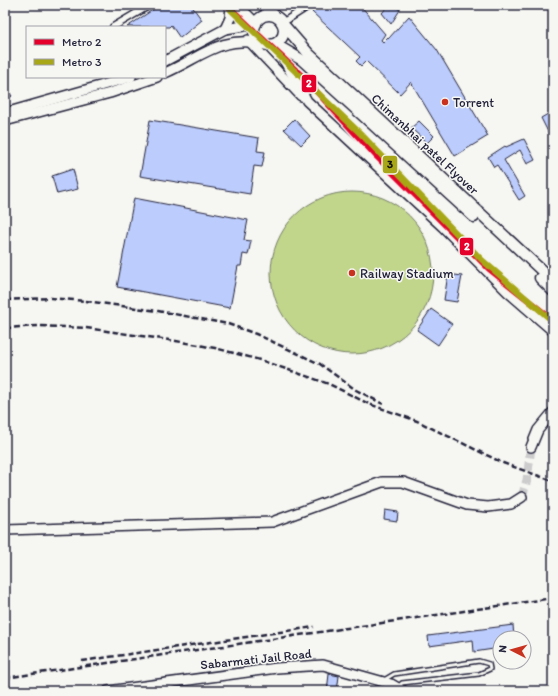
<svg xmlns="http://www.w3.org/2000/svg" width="558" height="696" viewBox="0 0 558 696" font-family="Itim,sans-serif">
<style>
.green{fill:#c1d68b;stroke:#727c63}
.building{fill:#bcccfc;stroke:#22223b}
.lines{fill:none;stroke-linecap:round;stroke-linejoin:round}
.secondary-tunnel{stroke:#cccccd;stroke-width:9;stroke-dasharray:9 4.5;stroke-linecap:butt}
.lane-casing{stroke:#22223b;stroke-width:6}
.street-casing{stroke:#22223b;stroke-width:9}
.secondary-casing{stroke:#22223b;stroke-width:12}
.primary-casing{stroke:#22223b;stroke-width:13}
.lane{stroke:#f6f6f2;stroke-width:3}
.street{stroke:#f6f6f2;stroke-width:6}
.secondary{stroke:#f6f6f2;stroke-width:9}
.primary{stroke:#f6f6f2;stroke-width:10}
.rail{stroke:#22223b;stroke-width:2.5;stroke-dasharray:6 3;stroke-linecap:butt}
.metro-1-casing{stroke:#f6f6f2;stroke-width:9}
.metro-2-casing{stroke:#f6f6f2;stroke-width:9}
.metro-1{stroke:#e4002b;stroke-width:6}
.metro-2{stroke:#a7a718;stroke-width:6}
.poi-dot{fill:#c8321e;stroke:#f6f6f2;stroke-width:1.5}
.labels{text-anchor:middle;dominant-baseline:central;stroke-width:3;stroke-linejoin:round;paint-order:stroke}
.poi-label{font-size:13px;fill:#22223b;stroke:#f6f6f2;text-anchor:start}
.street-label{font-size:13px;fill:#22223b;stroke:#f6f6f2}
.line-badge{stroke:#f6f6f2;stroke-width:1.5}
.badge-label{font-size:11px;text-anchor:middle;font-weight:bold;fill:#fff}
.pale-badge-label{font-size:11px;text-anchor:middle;font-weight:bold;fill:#111}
</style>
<rect width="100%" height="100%" fill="#f6f6f2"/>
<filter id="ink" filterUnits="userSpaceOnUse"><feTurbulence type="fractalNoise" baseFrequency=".025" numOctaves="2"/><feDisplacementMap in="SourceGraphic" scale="8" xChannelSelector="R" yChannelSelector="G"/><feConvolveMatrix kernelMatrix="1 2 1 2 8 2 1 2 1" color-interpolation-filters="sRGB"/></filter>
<g filter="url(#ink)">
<circle class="green" cx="352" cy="273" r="81"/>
<g class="building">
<polygon points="160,5 191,5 202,20 180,38 171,25 169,27 127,27"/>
<polygon points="319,5 360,5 385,34 381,40 383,42 388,37 389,38 409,16 437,50 488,136 455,156 411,82 400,94 366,61 361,66 356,61 360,57 312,12"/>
<polygon points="389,5 393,5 400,10 391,24 382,13"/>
<polygon points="5,87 12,96 5,102"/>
<polygon points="553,111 553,142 541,118"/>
<polygon points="294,119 310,136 301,145 284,129"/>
<polygon points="150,120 259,138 257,151 265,152 262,167 254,166 250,194 140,176"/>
<polygon points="419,121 434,136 427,143 411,128"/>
<polygon points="524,139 535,160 527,164 520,150 504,160 525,196 519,200 497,165 494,167 488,157 505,146 506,147"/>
<polygon points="73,169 78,189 57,194 52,176"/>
<polygon points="134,198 248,220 244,240 251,241 248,255 243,254 241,266 238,266 230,308 117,287"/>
<polygon points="448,274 462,276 457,302 444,300"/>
<polygon points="431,309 452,324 438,345 417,330"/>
<polygon points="385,510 398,512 397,521 384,519"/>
<polygon points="513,625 514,638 500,638 500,648 474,652 473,640 429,646 428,636"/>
<polygon points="329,674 339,676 337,691 327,691"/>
</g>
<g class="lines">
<polyline class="secondary-tunnel" points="522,497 527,480 531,447"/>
<defs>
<polyline id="lane" points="384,680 394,674 479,661 489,664 490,669 479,674 402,683 398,687"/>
<g id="street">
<polyline points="282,23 310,5"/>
<polyline points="113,27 150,5"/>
</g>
<g id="secondary">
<polyline points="225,29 230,18 231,5"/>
<polyline points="248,40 301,96"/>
<polyline points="275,44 307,101 443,227 508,292 553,331"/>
<polyline points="165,61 225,29 256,24"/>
<path d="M165 73C200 58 222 34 263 44"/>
<polyline points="5,113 131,77"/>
<polyline points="5,121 110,93 157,77"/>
<polyline points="531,447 538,430 553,412"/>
<polyline points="5,530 272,522 382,482 403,482 467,505 488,507 511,504 522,497"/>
<polyline points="108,691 277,668 323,665 391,684 403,691"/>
</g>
<g id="primary">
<polyline points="237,5 256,24"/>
<polyline points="264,5 275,16"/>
<circle cx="269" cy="30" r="15"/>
<polyline points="282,23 309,54 553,281"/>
<polyline points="275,44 302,60 474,217"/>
<polyline points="540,278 553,291"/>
</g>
</defs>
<use href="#lane" class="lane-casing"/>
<use href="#street" class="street-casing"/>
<use href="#secondary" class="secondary-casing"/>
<use href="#primary" class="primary-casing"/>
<use href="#lane" class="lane"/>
<use href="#street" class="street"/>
<use href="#secondary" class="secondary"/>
<use href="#primary" class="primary"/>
<g class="rail">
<polyline points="5,300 51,298 86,301 158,311 228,324 256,334 320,364 356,390 383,404"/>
<polyline points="5,328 38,326 86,328 176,341 215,348 260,360 329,384 369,404 417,421 503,463 553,481"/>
<polyline points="82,661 314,627"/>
<polyline points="5,678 553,598"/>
</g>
<defs>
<polyline id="metro-1" points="227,5 303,77 377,157 489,269 553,320"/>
<polyline id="metro-2" points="231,10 363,136 482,260 549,318"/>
</defs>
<use href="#metro-1" class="metro-1-casing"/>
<use href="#metro-2" class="metro-2-casing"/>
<use href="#metro-1" class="metro-1"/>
<use href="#metro-2" class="metro-2"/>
</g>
</g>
<g class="poi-dot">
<circle cx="445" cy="102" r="4"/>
<circle cx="352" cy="273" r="4"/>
</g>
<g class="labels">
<g class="poi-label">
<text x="453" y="102">Torrent</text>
<text x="360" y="273">Railway Stadium</text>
</g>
<g class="street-label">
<text transform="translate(425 144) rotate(43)">Chimanbhai patel Flyover</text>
<text transform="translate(256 659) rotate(-6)">Sabarmati Jail Road</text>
</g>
</g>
<g class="line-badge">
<rect x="301" y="74" width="16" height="19" rx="4" fill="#e4002b"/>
<rect x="382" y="155" width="16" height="19" rx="4" fill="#a7a718"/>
<rect x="459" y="237" width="15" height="19" rx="4" fill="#e4002b"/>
</g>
<g class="badge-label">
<text x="309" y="87">2</text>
<text x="467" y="250">2</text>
</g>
<g class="pale-badge-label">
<text x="390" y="168">3</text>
</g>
<rect width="558" height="696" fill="none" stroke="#f6f6f2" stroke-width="20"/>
<rect x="10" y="10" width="538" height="676" fill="none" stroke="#22223b" stroke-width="1.5" filter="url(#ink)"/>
<rect x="26" y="26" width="140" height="52" fill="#f6f6f2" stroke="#a1a1a9"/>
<rect x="34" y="39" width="20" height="6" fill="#e4002b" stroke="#a1a1a9"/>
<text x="62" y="46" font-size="12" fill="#22223b">Metro 2</text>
<rect x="34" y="59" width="20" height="6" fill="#a7a718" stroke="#a1a1a9"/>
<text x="62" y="66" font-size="12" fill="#22223b">Metro 3</text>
<g transform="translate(512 650) rotate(276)"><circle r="19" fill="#f6f6f2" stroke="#a1a1a9"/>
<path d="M0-3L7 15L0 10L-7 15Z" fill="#c8321e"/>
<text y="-6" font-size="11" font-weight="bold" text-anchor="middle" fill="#22223b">N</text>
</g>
</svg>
